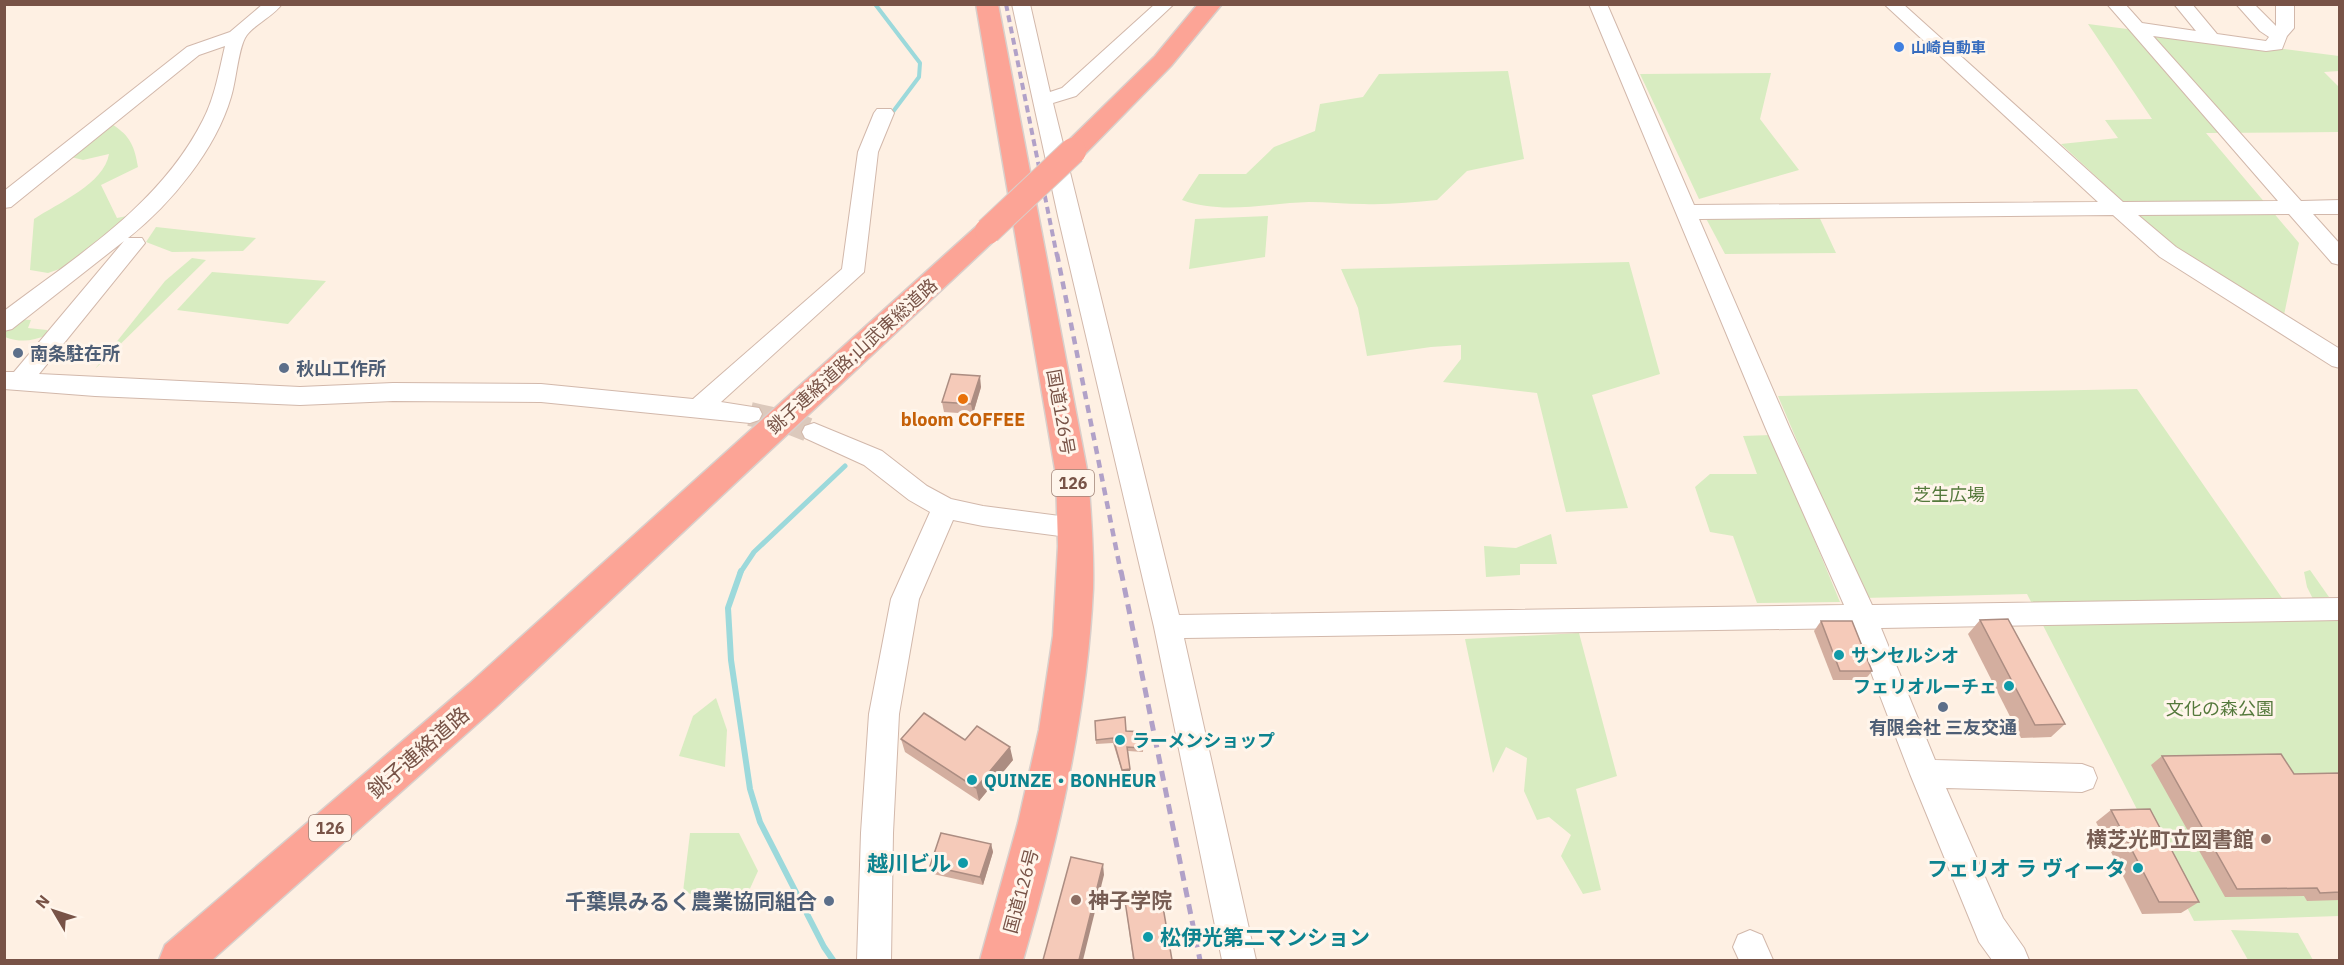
<svg xmlns="http://www.w3.org/2000/svg" width="2344" height="965" viewBox="0 0 2344 965" font-family="'IBM Plex Sans','Noto Sans JP',sans-serif">
<style>
.green{fill:#d8ecc1}
.lines{fill:none;stroke-linecap:round;stroke-linejoin:round}
.stream-far2{stroke:#9cd9db;stroke-width:4}
.stream-far1{stroke:#9cd9db;stroke-width:5}
.stream{stroke:#9cd9db;stroke-width:6}
.minor-tunnel{stroke:#dcc9bc;stroke-width:24;stroke-dasharray:24 12;stroke-linecap:butt}
.minor-casing{stroke:#d2b8ab;stroke-width:2}
.highway-casing{stroke:#d9cfcb;stroke-width:3}
.minor{fill:#fff;fill-rule:evenodd}
.highway{fill:#fca496;fill-rule:evenodd}
.rail-far2{stroke:#b1a1c8;stroke-width:4;stroke-dasharray:7 4.5;stroke-linecap:butt}
.rail-far1{stroke:#b1a1c8;stroke-width:4.5;stroke-dasharray:8 6;stroke-linecap:butt}
.rail{stroke:#b1a1c8;stroke-width:5;stroke-dasharray:10 7;stroke-linecap:butt}
.highway-bridge-casing{stroke:#d9cfcb;stroke-width:28;stroke-linecap:butt}
.highway-bridge{stroke:#fca496;stroke-width:26}
.wall{fill:#d3ae9f}
.shaded-wall{fill:#ac8d82}
.building{fill:#f5cab9;stroke:#ac8d82;stroke-width:1.5}
.shop-dot{fill:#3f7fe0;stroke:#fff5eb;stroke-width:2}
.service-dot{fill:#5c6f8a;stroke:#fff5eb;stroke-width:2}
.food-dot{fill:#e8710a;stroke:#fff5eb;stroke-width:2}
.culture-dot{fill:#0f9aa8;stroke:#fff5eb;stroke-width:2}
.education-dot{fill:#8d6e63;stroke:#fff5eb;stroke-width:2}
.labels{text-anchor:middle;dominant-baseline:central;stroke-width:6;stroke-linejoin:round;paint-order:stroke}
.far-shop-label{font-size:15px;font-weight:bold;fill:#366cbe;stroke:#fff5eb;text-anchor:start}
.shield{fill:#fff5eb;stroke:#a08478;stroke-width:1.5}
.shield-label{font-size:16px;font-weight:bold;fill:#785347}
.service-label{font-size:18px;font-weight:bold;fill:#4e5e75;stroke:#fff5eb;text-anchor:start}
.street-label{font-size:18px;fill:#785347;stroke:#fff5eb}
.food-label{font-size:18px;font-weight:bold;fill:#c56008;stroke:#fff5eb}
.park-label{font-size:18px;fill:#55793c;stroke:#fff5eb}
.culture-label{font-size:18px;font-weight:bold;fill:#0d838f;stroke:#fff5eb;text-anchor:start}
.near-street-label{font-size:21px;fill:#785347;stroke:#fff5eb}
.near-education-label{font-size:21px;font-weight:bold;fill:#785e54;stroke:#fff5eb;text-anchor:end}
.near-culture-label{font-size:21px;font-weight:bold;fill:#0d838f;stroke:#fff5eb;text-anchor:end}
.near-service-label{font-size:21px;font-weight:bold;fill:#4e5e75;stroke:#fff5eb;text-anchor:end}
</style>
<rect width="100%" height="100%" fill="#fef0e3"/>
<g class="green">
<polygon points="2088,24 2339,56 2339,71 2324,72 2339,87 2339,132 2206,133 2299,243 2284,315 2171,246 2061,144 2118,138 2105,120 2152,119"/>
<path d="M1508 71 1524 159 1467 171 1437 200C1413 202 1388 205 1364 204 1345 204 1327 202 1309 202 1268 203 1222 215 1182 200L1199 174H1246L1274 147 1315 131 1320 104 1363 97 1379 74Z"/>
<polygon points="1771,73 1760,119 1799,170 1699,199 1640,74"/>
<path d="M109 122C129 135 134 143 138 167L101 185 117 218 132 215 74 264 48 273 30 270 34 219C58 203 104 184 109 154L83 160 67 156Z"/>
<polygon points="1816,210 1836,253 1725,254 1702,211"/>
<polygon points="1268,216 1265,257 1189,269 1195,219"/>
<polygon points="156,227 256,238 243,251 172,252 146,242"/>
<polygon points="192,258 206,260 95,369 165,281"/>
<polygon points="1629,262 1660,374 1592,395 1628,508 1566,512 1537,393 1443,382 1461,359 1461,345 1431,347 1367,356 1358,308 1341,269"/>
<polygon points="212,272 326,281 288,324 177,310"/>
<path d="M13 319 31 320 28 328 47 330 48 335C32 341 21 343 5 337L4 325Z"/>
<polygon points="2137,389 2293,614 2339,613 2339,916 2194,921 2027,594 1864,598 1778,396"/>
<polygon points="1771,435 1840,602 1757,603 1733,536 1710,532 1695,487 1710,474 1757,474 1743,436"/>
<polygon points="1551,534 1557,564 1520,564 1520,575 1486,577 1484,546 1516,548"/>
<polygon points="2310,570 2329,597 2313,599 2307,587 2304,572"/>
<polygon points="1579,633 1617,776 1576,789 1601,890 1583,894 1561,856 1571,835 1549,817 1537,820 1524,791 1527,758 1506,747 1493,773 1465,639"/>
<polygon points="716,698 727,730 725,767 679,756 693,716"/>
<polygon points="690,833 739,833 758,871 742,906 683,892"/>
<polygon points="2231,930 2298,933 2313,960 2248,960"/>
</g>
<g class="lines">
<polyline class="stream-far2" points="875,4 920,63 919,77 889,117"/>
<polyline class="stream-far1" points="740,573 754,552 845,466"/>
<polyline class="stream" points="741,571 728,608 731,660 750,789 760,822 824,947 833,960"/>
<polyline class="minor-tunnel" points="750,414 794,424 814,432"/>
<defs>
<g id="minor">
<path d="M263 4H282C273 17 251 26 245 38 238 51 236 82 231 97 216 149 171 204 128 238H142L145 243 39 374 300 387 393 383 541 384 693 399 842 269 858 152 874 113 877 109H891L894 113 878 152 864 272 721 402 759 408 762 414 759 420 750 423 541 402 393 401 300 405 95 396 4 389V372H14L124 241 12 329 4 331V311C78 255 160 205 203 120 215 97 219 71 225 46L199 55 11 207 4 208V191L187 47 230 32Z"/>
<polygon points="1012,4 1030,4 1050,92 1062,88 1155,4 1174,4 1076,96 1053,103 1179,615 1844,605 1766,429 1589,4 1607,4 1694,205 2098,202 1884,4 1903,4 2123,202 2278,201 2107,4 2125,4 2142,23 2196,31 2174,4 2192,4 2217,34 2266,41 2269,37 2260,31 2236,4 2254,4 2276,26 2276,4 2294,4 2294,28 2287,36 2282,49 2266,51 2153,36 2301,201 2340,200 2340,214 2313,214 2340,244 2340,265 2332,263 2289,214 2138,215 2176,247 2340,349 2340,368 2332,366 2160,257 2113,215 1699,219 1790,429 1872,605 2340,598 2340,620 1881,628 1935,760 2082,764 2093,768 2097,778 2093,788 2082,792 1946,788 2003,918 2024,948 2029,960 1992,960 1979,942 1910,774 1854,628 1184,638 1256,960 1222,960 1154,627 1058,216"/>
<polygon points="814,423 882,451 927,486 951,499 983,506 1075,518 1084,521 1088,528 1084,535 1075,538 983,526 953,520 919,599 899,714 893,833 891,960 857,960 861,833 869,714 891,599 930,512 909,500 864,465 805,438 802,432 805,426"/>
<polygon points="1750,930 1762,935 1773,960 1739,960 1733,947 1738,935"/>
</g>
<g id="highway">
<path d="M976 4H998L1088 475C1091 513 1094 551 1093 589 1087 715 1058 840 1023 960H980L1018 823 1039 730 1053 636 1058 546 1056 475Z"/>
<polygon points="1198,4 1222,4 1171,66 1082,157 1073,159 1064,157 1060,151 1064,145 1155,56"/>
<polygon points="988,222 998,225 1002,231 998,237 495,708 212,960 159,960 165,945 469,684 978,225"/>
</g>
</defs>
<use href="#minor" class="minor-casing"/>
<use href="#highway" class="highway-casing"/>
<use href="#minor" class="minor"/>
<use href="#highway" class="highway"/>
<polyline class="rail-far2" points="1006,4 1057,256"/>
<polyline class="rail-far1" points="1057,254 1121,573"/>
<polyline class="rail" points="1121,571 1200,960"/>
<defs>
<polyline id="highway-bridge" points="988,231 1073,151"/>
</defs>
<use href="#highway-bridge" class="highway-bridge-casing"/>
<use href="#highway-bridge" class="highway-bridge"/>
</g>
<g class="wall">
<polygon points="981,387 973,414 944,412 942,402"/>
<polygon points="1980,620 2065,724 2051,737 2021,738 1968,634"/>
<polygon points="1821,621 1872,671 1865,680 1833,680 1814,631"/>
<polygon points="1095,721 1126,731 1144,732 1143,752 1128,751 1130,773 1123,775 1113,743 1096,744"/>
<polygon points="901,739 965,740 1013,760 979,801 905,752"/>
<polygon points="2162,756 2294,774 2340,773 2340,900 2307,901 2304,896 2225,897 2151,765"/>
<polygon points="2111,810 2199,902 2181,913 2142,914 2096,822"/>
<polygon points="991,844 993,852 983,885 933,874 930,866"/>
<polygon points="1125,901 1172,960 1133,960"/>
</g>
<g class="shaded-wall">
<polygon points="980,376 981,387 973,414 971,404"/>
<polygon points="1010,747 1013,760 979,801 976,788"/>
<polygon points="1130,769 1130,773 1123,775 1122,770"/>
<polygon points="991,844 993,852 983,885 980,877"/>
<polygon points="1103,864 1104,875 1083,960 1079,960"/>
</g>
<g class="building">
<polygon points="951,374 980,376 971,404 942,402"/>
<polygon points="2008,619 2065,724 2035,725 1980,620"/>
<polygon points="1821,621 1852,621 1872,671 1840,671"/>
<polygon points="924,713 965,740 977,726 1010,747 976,788 901,739"/>
<polygon points="1125,717 1126,731 1144,732 1143,748 1127,747 1130,769 1122,770 1113,738 1096,740 1095,721"/>
<polygon points="2281,754 2294,774 2340,773 2340,892 2320,893 2317,888 2237,889 2162,756"/>
<polygon points="2150,809 2199,902 2159,902 2111,810"/>
<polygon points="941,833 991,844 980,877 930,866"/>
<polygon points="1071,857 1103,864 1079,960 1043,960"/>
<polygon points="1161,895 1172,960 1134,960 1125,901"/>
</g>
<circle class="shop-dot" cx="1899" cy="47" r="6"/>
<g class="service-dot">
<circle cx="18" cy="353" r="6"/>
<circle cx="284" cy="368" r="6"/>
<circle cx="1943" cy="707" r="6"/>
<circle cx="829" cy="901" r="6"/>
</g>
<circle class="food-dot" cx="963" cy="399" r="6"/>
<g class="culture-dot">
<circle cx="1839" cy="655" r="6"/>
<circle cx="2009" cy="686" r="6"/>
<circle cx="1120" cy="740" r="6"/>
<circle cx="972" cy="780" r="6"/>
<circle cx="963" cy="863" r="6"/>
<circle cx="2138" cy="868" r="6"/>
<circle cx="1148" cy="937" r="6"/>
</g>
<g class="education-dot">
<circle cx="2266" cy="839" r="6"/>
<circle cx="1076" cy="900" r="6"/>
</g>
<g class="labels">
<g class="far-shop-label">
<text x="1911" y="47">山崎自動車</text>
</g>
<g class="shield">
<rect x="1052" y="470" width="42" height="26" rx="4.5"/>
<rect x="309" y="815" width="42" height="26" rx="4.5"/>
</g>
<g class="shield-label">
<text x="1073" y="483">126</text>
<text x="330" y="828">126</text>
</g>
<g class="service-label">
<text x="30" y="353">南条駐在所</text>
<text x="296" y="368">秋山工作所</text>
<text x="1943" y="727" text-anchor="middle">有限会社 三友交通</text>
</g>
<g class="street-label">
<text transform="translate(852 356) rotate(-42)">銚子連絡道路;山武東総道路</text>
<text transform="translate(1061 412) rotate(80)">国道126号</text>
<text transform="translate(1021 891) rotate(-75)">国道126号</text>
</g>
<g class="food-label">
<text x="963" y="419">bloom COFFEE</text>
</g>
<g class="park-label">
<text x="1949" y="494">芝生広場</text>
<text x="2220" y="708">文化の森公園</text>
</g>
<g class="culture-label">
<text x="1851" y="655">サンセルシオ</text>
<text x="1997" y="686" text-anchor="end">フェリオルーチェ</text>
<text x="1132" y="740">ラーメンショップ</text>
<text x="984" y="780">QUINZE・BONHEUR</text>
</g>
<g class="near-street-label">
<text transform="translate(418 752) rotate(-41)">銚子連絡道路</text>
</g>
<g class="near-education-label">
<text x="2254" y="839">横芝光町立図書館</text>
<text x="1088" y="900" text-anchor="start">神子学院</text>
</g>
<g class="near-culture-label">
<text x="951" y="863">越川ビル</text>
<text x="2126" y="868">フェリオ ラ ヴィータ</text>
<text x="1160" y="937" text-anchor="start">松伊光第二マンション</text>
</g>
<g class="near-service-label">
<text x="817" y="901">千葉県みるく農業協同組合</text>
</g>
</g>
<rect width="2344" height="965" fill="none" stroke="#785347" stroke-width="12"/>
<g transform="translate(54 911) rotate(309)" stroke="#fff5eb" stroke-width="4.5" paint-order="stroke">
<path d="M0-4.5L10 22L0 15L-10 22Z" fill="#785347"/>
<text y="-9" font-size="16" font-weight="bold" text-anchor="middle" fill="#785347">N</text>
</g>
</svg>
